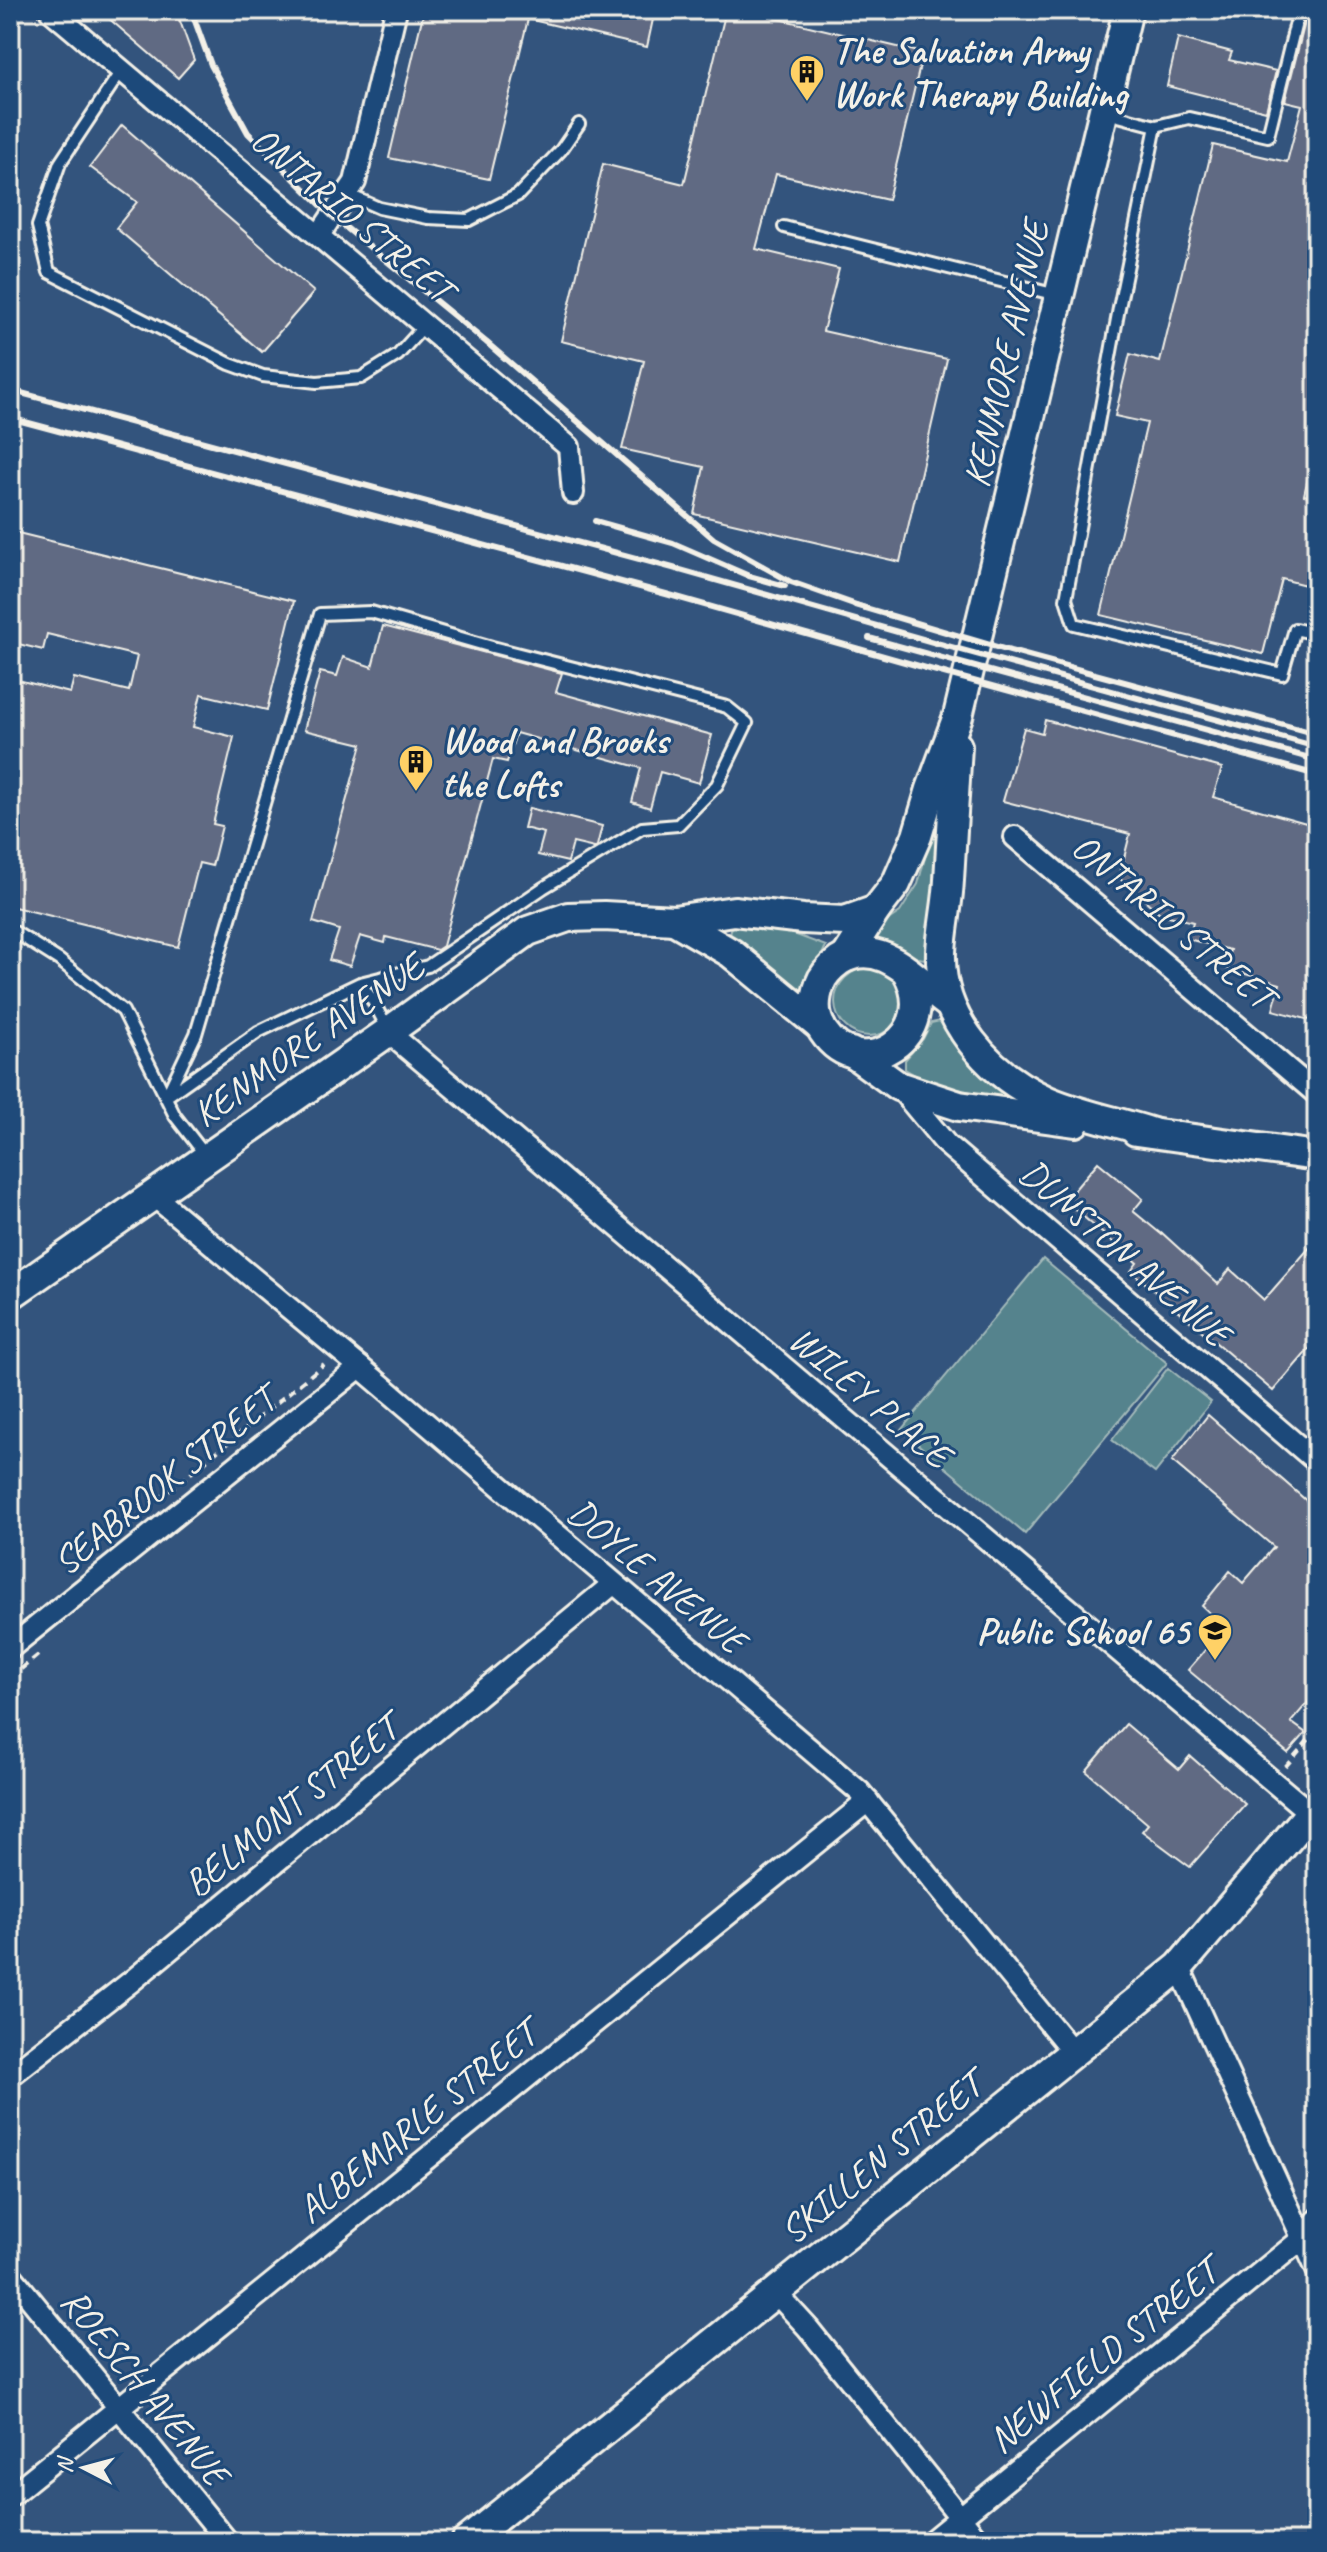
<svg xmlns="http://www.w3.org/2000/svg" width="1327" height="2552" viewBox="0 0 1327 2552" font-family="Caveat,sans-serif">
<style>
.green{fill:#55838d;stroke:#a4baba;stroke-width:2}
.building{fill:#616a83;stroke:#f4f1e8;stroke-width:2}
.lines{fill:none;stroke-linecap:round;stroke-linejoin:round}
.lane-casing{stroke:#f4f1e8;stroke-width:16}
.street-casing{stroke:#f4f1e8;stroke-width:26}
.secondary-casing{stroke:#f4f1e8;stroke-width:34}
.path{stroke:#f4f1e8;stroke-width:4;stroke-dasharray:8 6;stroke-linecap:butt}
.lane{stroke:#1f4a7a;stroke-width:10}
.street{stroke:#1f4a7a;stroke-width:20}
.secondary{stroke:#1f4a7a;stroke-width:28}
.rail{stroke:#f4f1e8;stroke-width:6}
.labels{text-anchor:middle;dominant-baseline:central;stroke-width:6;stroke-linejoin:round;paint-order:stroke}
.poi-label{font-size:38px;font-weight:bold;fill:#f4f1e8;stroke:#1f4a7a;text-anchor:start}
.street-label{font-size:38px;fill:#f4f1e8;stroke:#1f4a7a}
</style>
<rect width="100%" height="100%" fill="#33547d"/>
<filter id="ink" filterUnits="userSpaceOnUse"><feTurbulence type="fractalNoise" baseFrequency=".0125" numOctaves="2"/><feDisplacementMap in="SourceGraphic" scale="16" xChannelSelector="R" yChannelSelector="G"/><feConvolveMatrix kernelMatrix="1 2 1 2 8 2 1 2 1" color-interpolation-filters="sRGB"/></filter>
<g filter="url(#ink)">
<g class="green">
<polygon points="940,801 929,949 924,959 913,957 875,939 878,927 900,912 918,884"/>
<polygon points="739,924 791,933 826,946 805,991 797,994 751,952 730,936 731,929"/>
<circle cx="869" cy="1002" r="34"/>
<polygon points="940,1021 984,1076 1028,1105 927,1082 905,1069 905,1060 923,1039 931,1023"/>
<polygon points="1043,1259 1167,1363 1025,1534 901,1430"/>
<polygon points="1168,1368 1211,1402 1155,1473 1112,1440"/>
</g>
<g class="building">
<polygon points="99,10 176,10 194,60 178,78"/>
<polygon points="424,10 655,10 647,47 528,19 489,179 389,158"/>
<polygon points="726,10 741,10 923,53 888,200 776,174 756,249 839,269 823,331 947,359 900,562 694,514 704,467 622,449 644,361 561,341 603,164 684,184"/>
<polygon points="1308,10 1317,10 1317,439 1304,495 1317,498 1317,588 1282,579 1263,654 1101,615 1147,423 1115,416 1130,354 1160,362 1213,145 1287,162 1302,105 1285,101"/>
<polygon points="1178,38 1232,52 1229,60 1276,71 1266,111 1167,86"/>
<polygon points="122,125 314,292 262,352 116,228 137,202 90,167"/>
<polygon points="10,531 294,601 267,710 201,694 193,727 234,737 213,824 222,826 212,866 199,863 178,947 10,906 10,678 70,693 74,678 129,691 137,656 47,634 43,650 10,642"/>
<polygon points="383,626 562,673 556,692 712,735 699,783 660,772 650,808 632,802 641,768 516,733 507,762 493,759 443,946 437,950 386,937 385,943 360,936 350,966 329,960 339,930 313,922 362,744 304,730 320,672 337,676 343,657 372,667"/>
<polygon points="1045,720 1222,768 1213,797 1317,826 1317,1022 1273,1010 1280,984 1225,968 1230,950 1188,939 1193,922 1161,914 1119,878 1130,834 1003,801 1024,728 1042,733"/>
<polygon points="529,808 602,826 597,846 594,848 573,843 568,862 538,855 544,833 524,828"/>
<polygon points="1098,1162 1143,1199 1133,1211 1161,1234 1162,1233 1218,1284 1230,1269 1264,1300 1317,1239 1317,1340 1273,1391 1131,1271 1137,1263 1065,1201"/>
<polygon points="1208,1415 1317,1510 1317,1692 1291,1722 1306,1733 1288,1753 1188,1670 1225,1627 1202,1606 1230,1571 1243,1583 1274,1547 1172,1461"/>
<polygon points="1126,1724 1179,1769 1190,1756 1245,1804 1190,1867 1142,1831 1148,1824 1086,1771"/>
</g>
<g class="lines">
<defs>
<g id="lane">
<polyline points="121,71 60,163 38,226 49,272 230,364 263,376 317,382 361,378 398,355 425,325"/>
<polyline points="1107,113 1156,126 1119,308 1066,599 1074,624 1282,674 1295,629 1317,634"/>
<polyline points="1156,126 1189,118 1268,136 1299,10"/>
<polyline points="347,194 379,208 428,218 469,220 518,195 561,150 579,124"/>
<polyline points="784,227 1057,295"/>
<polyline points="10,929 59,960 123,1011 175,1116 206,1156"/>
<polyline points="360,983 258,1032 166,1097 196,1034 320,614 371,612 492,647 727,707 747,723 717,785 678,825 642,828 543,888 428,966 360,983 373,1001 388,1030"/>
</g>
<g id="street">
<polyline points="50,10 569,447 573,493"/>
<polyline points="319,235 355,182 396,10"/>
<polyline points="1015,837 1317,1094"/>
<polyline points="388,1032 1310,1813"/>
<polyline points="898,1086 946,1144 1317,1462"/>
<polyline points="154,1196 360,1367 860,1792 1073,2052"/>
<polyline points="10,1648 360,1367"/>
<polyline points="1179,1967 1317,2270"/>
<polyline points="10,2076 133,1980 613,1584"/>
<polyline points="10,2274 228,2542"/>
<polyline points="775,2292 808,2328 980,2542"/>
<polyline points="10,2496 868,1801"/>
<polyline points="930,2542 1303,2238 1317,2220"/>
</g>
<g id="secondary">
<path d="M957 746C954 790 952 835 949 880 948 903 942 929 941 952 939 1019 989 1075 1048 1101 1081 1115 1119 1122 1153 1133"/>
<polyline points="674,920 731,953 821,1027"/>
<polyline points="846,957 876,910 896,884 917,836 931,789 958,716 1128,10"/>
<path d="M907 972C943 1035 861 1088 823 1031 814 1017 814 1000 820 984 823 975 831 967 839 961 880 934 917 982 949 1004"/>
<polyline points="851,1052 898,1086 959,1106 1075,1122"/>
<polyline points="1136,1131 1317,1156"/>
<polyline points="10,1295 388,1032 528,931 568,917 604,916 674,920 734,911 803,919 845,921 876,910"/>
<polyline points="466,2542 1179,1967 1317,1805"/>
</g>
</defs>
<use href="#lane" class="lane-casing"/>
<use href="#street" class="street-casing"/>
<use href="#secondary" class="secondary-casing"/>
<g class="path">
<polyline points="158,1500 324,1364"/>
<polyline points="10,1678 42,1652"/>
<polyline points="1285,1767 1317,1730"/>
</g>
<use href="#lane" class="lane"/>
<use href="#street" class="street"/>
<use href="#secondary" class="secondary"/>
<g class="rail">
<polyline points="191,10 211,65 248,133 333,217 486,342 714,539 791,582 865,608"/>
<polyline points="10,390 673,568 940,644 1317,747"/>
<polyline points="10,418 666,594 933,670 1317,775"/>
<polyline points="595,521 673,543 749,576 785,586"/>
<polyline points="855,605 1010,651 1317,734"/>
<polyline points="869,638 1317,760"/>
</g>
</g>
</g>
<defs>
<symbol id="building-pin" viewBox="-11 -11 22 30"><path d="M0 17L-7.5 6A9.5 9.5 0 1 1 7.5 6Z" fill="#ffd166" stroke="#1f4a7a"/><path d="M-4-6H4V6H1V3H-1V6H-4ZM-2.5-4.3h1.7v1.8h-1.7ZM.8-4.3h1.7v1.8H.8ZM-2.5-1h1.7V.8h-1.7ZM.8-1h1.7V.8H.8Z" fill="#111"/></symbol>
<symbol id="school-pin" viewBox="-11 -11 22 30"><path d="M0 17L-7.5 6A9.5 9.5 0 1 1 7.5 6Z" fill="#ffd166" stroke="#1f4a7a"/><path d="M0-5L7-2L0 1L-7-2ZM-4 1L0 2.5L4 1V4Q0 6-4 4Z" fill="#111"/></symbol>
</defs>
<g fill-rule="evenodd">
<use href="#building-pin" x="787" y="52" width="40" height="54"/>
<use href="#building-pin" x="396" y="742" width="40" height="54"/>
<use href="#school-pin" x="1195" y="1611" width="40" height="54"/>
</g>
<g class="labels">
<g class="poi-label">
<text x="833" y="50">The Salvation Army<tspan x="833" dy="44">Work Therapy Building</tspan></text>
<text x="442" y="740">Wood and Brooks<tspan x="442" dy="44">the Lofts</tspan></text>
<text x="1189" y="1631" text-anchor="end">Public School 65</text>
</g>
<g class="street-label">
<text transform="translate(352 214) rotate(40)">ONTARIO STREET</text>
<text transform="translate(1006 354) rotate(-77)">KENMORE AVENUE</text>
<text transform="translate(1173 921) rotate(40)">ONTARIO STREET</text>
<text transform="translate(308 1040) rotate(-35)">KENMORE AVENUE</text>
<text transform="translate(1125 1253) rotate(41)">DUNSTON AVENUE</text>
<text transform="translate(870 1397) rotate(40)">WILEY PLACE</text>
<text transform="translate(164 1481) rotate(-39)">SEABROOK STREET</text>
<text transform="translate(657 1576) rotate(40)">DOYLE AVENUE</text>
<text transform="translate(291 1806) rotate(-39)">BELMONT STREET</text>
<text transform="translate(417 2122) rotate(-39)">ALBEMARLE STREET</text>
<text transform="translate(881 2158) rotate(-39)">SKILLEN STREET</text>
<text transform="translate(1103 2356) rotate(-39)">NEWFIELD STREET</text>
<text transform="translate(145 2387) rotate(51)">ROESCH AVENUE</text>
</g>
</g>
<rect width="1327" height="2552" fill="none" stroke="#1f4a7a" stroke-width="40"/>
<rect x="20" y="20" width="1287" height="2512" fill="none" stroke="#f4f1e8" stroke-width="3" filter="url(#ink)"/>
<g transform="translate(84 2468) rotate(276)" stroke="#1f4a7a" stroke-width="6" paint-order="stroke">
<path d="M0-6L14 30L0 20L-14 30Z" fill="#f4f1e8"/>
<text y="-12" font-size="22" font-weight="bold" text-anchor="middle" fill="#f4f1e8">N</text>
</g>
</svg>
